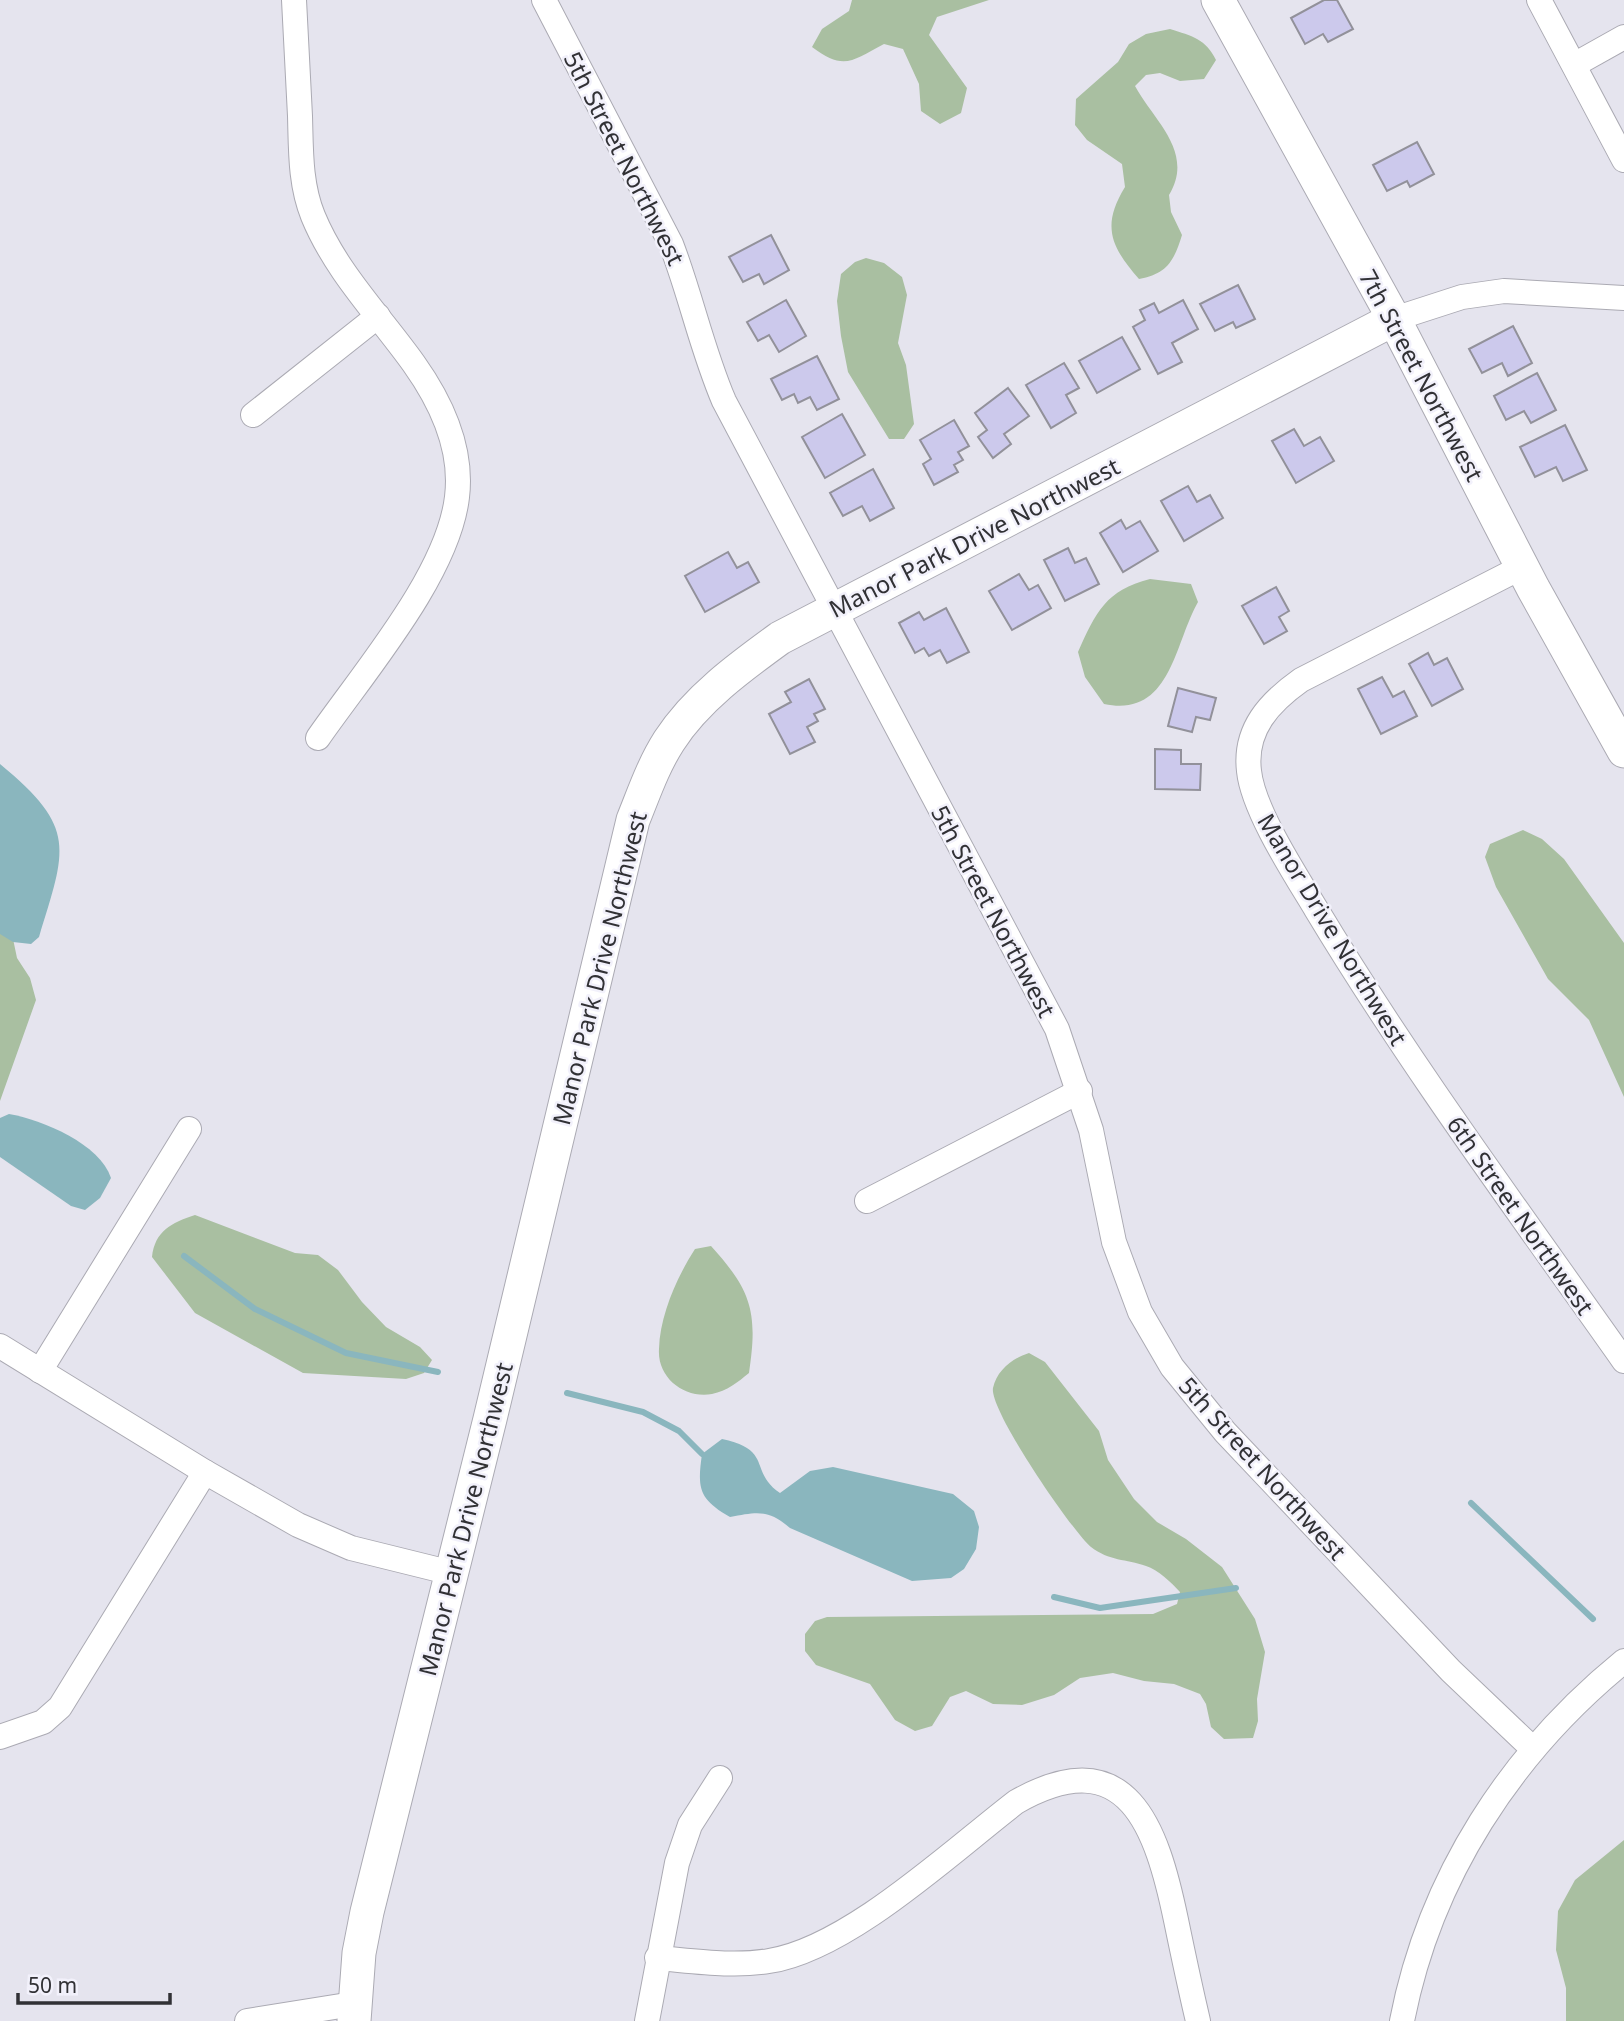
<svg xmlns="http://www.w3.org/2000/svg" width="1624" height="2021" viewBox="0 0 1624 2021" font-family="'Noto Sans',sans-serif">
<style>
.forest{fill:#a9bfa1}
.water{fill:#8ab6be}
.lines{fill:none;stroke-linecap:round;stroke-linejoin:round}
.stream{stroke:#8ab6be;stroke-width:6}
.building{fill:#ccc9ec;stroke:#92919a;stroke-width:2}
.street-casing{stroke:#abaab3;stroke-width:26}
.secondary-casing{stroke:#abaab3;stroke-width:35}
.street{stroke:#fff;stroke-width:24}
.secondary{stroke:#fff;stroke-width:33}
.labels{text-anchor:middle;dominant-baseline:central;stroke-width:5;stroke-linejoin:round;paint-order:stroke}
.street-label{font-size:24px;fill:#313135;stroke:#f2f1fb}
</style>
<rect width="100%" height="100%" fill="#e5e4ee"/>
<g class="forest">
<path d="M852 0H989L937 17 929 35 967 88 961 113 940 124 921 111 919 84 903 49 884 44C852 61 844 71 812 47L822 29 849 11Z"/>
<path d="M1170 29C1192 36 1206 39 1216 60L1204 79 1180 81 1160 73 1146 75 1135 86C1154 121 1195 152 1169 195L1171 212 1182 235C1174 261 1167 274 1139 279 1111 247 1101 226 1125 187L1122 164 1087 140 1075 125 1076 99 1118 62 1129 44 1146 34Z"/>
<polygon points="866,258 884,263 902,277 907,295 898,343 906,365 914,424 904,439 889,439 848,372 841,336 837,301 841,274 855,262"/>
<path d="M1150 579 1191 584 1198 602C1174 644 1171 718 1104 704L1085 677 1078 652C1096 612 1106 590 1150 579Z"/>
<polygon points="1523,830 1542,839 1564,859 1624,943 1624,1097 1589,1020 1548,979 1496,887 1485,857 1490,844"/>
<polygon points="0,922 12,934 17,958 30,978 36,1000 0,1101"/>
<path d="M195 1215 295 1253 318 1255 338 1270 362 1302 386 1327 420 1347 432 1360 424 1373 406 1379 303 1373 195 1313 152 1257C155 1231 171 1223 195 1215Z"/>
<path d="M711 1246C752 1291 758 1313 749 1373 738 1382 727 1391 712 1394 685 1399 657 1378 659 1349 660 1315 677 1277 695 1249Z"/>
<path d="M1029 1353 1045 1362 1099 1431 1108 1460 1134 1499 1157 1522 1186 1539 1222 1567 1255 1619 1265 1652 1257 1699 1258 1721 1253 1738 1224 1739 1211 1727 1206 1704 1200 1694 1174 1684 1144 1681 1113 1673 1080 1678 1054 1695 1022 1705 993 1704 966 1691 950 1697 932 1726 915 1731 895 1720 870 1684 816 1665 805 1651V1634L815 1621 827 1617 1153 1614 1177 1604 1180 1592C1171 1582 1158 1570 1146 1566 1126 1559 1109 1561 1091 1547 1072 1531 989 1410 993 1388 997 1370 1013 1358 1029 1353Z"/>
<polygon points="1624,1840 1624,2021 1566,2021 1566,1988 1556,1950 1558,1911 1575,1880"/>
</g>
<g class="water">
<path d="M0 764C78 828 66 849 39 937L31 944 13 942 0 934Z"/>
<path d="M9 1114C43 1120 100 1144 111 1178L100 1198 85 1210 71 1206 0 1157V1118Z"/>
<path d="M722 1439C774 1450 748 1471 780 1493L810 1471 833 1467 953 1494 974 1511 979 1527 976 1549 964 1569 951 1578 912 1581 790 1528C768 1509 757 1512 730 1517 699 1499 697 1489 702 1454Z"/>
</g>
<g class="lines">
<g class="stream">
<polyline points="184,1256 255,1309 346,1353 438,1372"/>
<polyline points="567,1393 643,1412 679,1431 702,1454"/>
<polyline points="1471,1503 1593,1619"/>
<polyline points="1054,1597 1100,1608 1236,1588"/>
</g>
</g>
<g class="building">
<polygon points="1324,0 1337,0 1353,29 1328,42 1323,34 1305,44 1291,18"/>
<polygon points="1417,142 1434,174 1410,187 1407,181 1387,191 1373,165"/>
<polygon points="771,235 789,270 764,284 759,274 743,282 729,257"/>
<polygon points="1238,285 1255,319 1236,328 1233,322 1215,331 1200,304"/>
<polygon points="786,300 806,336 779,352 769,335 758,341 747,322"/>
<polygon points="1183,300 1198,329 1172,343 1182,362 1158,374 1133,327 1145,320 1140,310 1154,303 1159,313"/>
<polygon points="1513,326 1532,363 1508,376 1502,363 1482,373 1469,349"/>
<polygon points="1122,337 1140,369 1097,393 1079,361"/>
<polygon points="817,356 839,399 817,410 810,397 798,403 794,394 782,400 771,379"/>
<polygon points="1064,363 1079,388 1066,395 1076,413 1051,428 1026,385"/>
<polygon points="1537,373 1556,410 1531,423 1524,411 1506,420 1494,396"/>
<polygon points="1008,388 1029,416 1004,434 1011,444 993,458 978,437 987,430 975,413"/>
<polygon points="842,414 865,455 825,478 802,437"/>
<polygon points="954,420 969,446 958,452 963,460 954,465 958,472 934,485 923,464 931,459 920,440"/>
<polygon points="1565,425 1587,470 1563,481 1556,467 1535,477 1520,447"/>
<polygon points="1294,429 1304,446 1320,437 1334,461 1296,483 1272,441"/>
<polygon points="873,469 894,508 870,521 862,506 843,516 830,493"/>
<polygon points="1188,486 1197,502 1210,495 1223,518 1184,541 1161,501"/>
<polygon points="1121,520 1126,529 1140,521 1158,551 1123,572 1100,533"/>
<polygon points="1068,548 1075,563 1086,558 1099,584 1065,601 1044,560"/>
<polygon points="728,552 737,568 748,562 759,582 705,612 685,576"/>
<polygon points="1019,574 1029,590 1038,585 1051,608 1012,630 989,591"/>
<polygon points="1276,587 1289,611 1279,617 1287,631 1264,644 1242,606"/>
<polygon points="946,608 969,652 947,663 940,650 929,656 924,648 915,653 899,623 919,612 924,620"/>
<polygon points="1428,653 1434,665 1447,658 1463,689 1432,706 1409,664"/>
<polygon points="1382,677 1393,697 1404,691 1417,716 1381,734 1358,689"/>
<polygon points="809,679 825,709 814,714 818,721 807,727 815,742 790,754 769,714 791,702 785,692"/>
<polygon points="1178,688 1216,698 1210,720 1196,717 1192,732 1168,726"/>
<polygon points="1155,749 1181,750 1181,764 1201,764 1200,790 1155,789"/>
</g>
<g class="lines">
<defs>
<g id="street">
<path d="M294 0C296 39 298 78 300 116 301 150 300 184 313 216 336 272 379 315 414 364 441 402 463 448 457 497 448 575 363 673 318 738"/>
<path d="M544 0 671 244C691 296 702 350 724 401L1057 1029 1091 1130 1114 1242 1140 1312 1172 1367 1225 1432 1451 1671 1532 1748"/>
<polyline points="1539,0 1624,160"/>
<polyline points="1574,65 1624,37"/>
<polyline points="1394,319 1462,297 1504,291 1624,298"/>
<polyline points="253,415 378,316"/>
<path d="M1522 567 1301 680C1270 702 1244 729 1249 771 1253 810 1295 874 1316 909 1410 1065 1519 1212 1624 1361"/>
<polyline points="867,1201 1080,1091"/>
<polyline points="0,1346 205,1472 298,1525 351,1548 452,1573"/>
<polyline points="40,1371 189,1129"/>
<polyline points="0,1737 43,1722 60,1707 205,1472"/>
<path d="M657 1958C694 1961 733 1967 769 1961 848 1949 952 1851 1016 1802 1128 1738 1157 1829 1176 1920 1183 1954 1190 1987 1198 2021"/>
<polyline points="247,2021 353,2004"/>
<polyline points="647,2021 677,1863 690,1825 720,1778"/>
<path d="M1402 2021C1430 1877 1511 1753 1624 1661"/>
</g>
<g id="secondary">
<polyline points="1218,0 1394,319 1533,588 1624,751"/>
<path d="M354 2021 359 1953 367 1912 490 1419 633 820C644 793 653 766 669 741 696 699 740 667 780 638L1394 319"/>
</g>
</defs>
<use href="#street" class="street-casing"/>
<use href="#secondary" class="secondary-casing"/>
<use href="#street" class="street"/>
<use href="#secondary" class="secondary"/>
</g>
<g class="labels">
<g class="street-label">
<text transform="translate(625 158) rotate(63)">5th Street Northwest</text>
<text transform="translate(1422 375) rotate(62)">7th Street Northwest</text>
<text transform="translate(974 537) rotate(-27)">Manor Park Drive Northwest</text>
<text transform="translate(994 911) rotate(62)">5th Street Northwest</text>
<text transform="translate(1333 929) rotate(59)">Manor Drive Northwest</text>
<text transform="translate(599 968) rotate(-76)">Manor Park Drive Northwest</text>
<text transform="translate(1521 1215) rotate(55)">6th Street Northwest</text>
<text transform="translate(1263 1468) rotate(48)">5th Street Northwest</text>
<text transform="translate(465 1519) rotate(-76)">Manor Park Drive Northwest</text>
</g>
</g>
<path d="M18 1993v10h152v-10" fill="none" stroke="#313135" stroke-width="3.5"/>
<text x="28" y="1993" font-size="21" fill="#313135" stroke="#f2f1fb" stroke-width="5" paint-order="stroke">50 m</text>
</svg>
